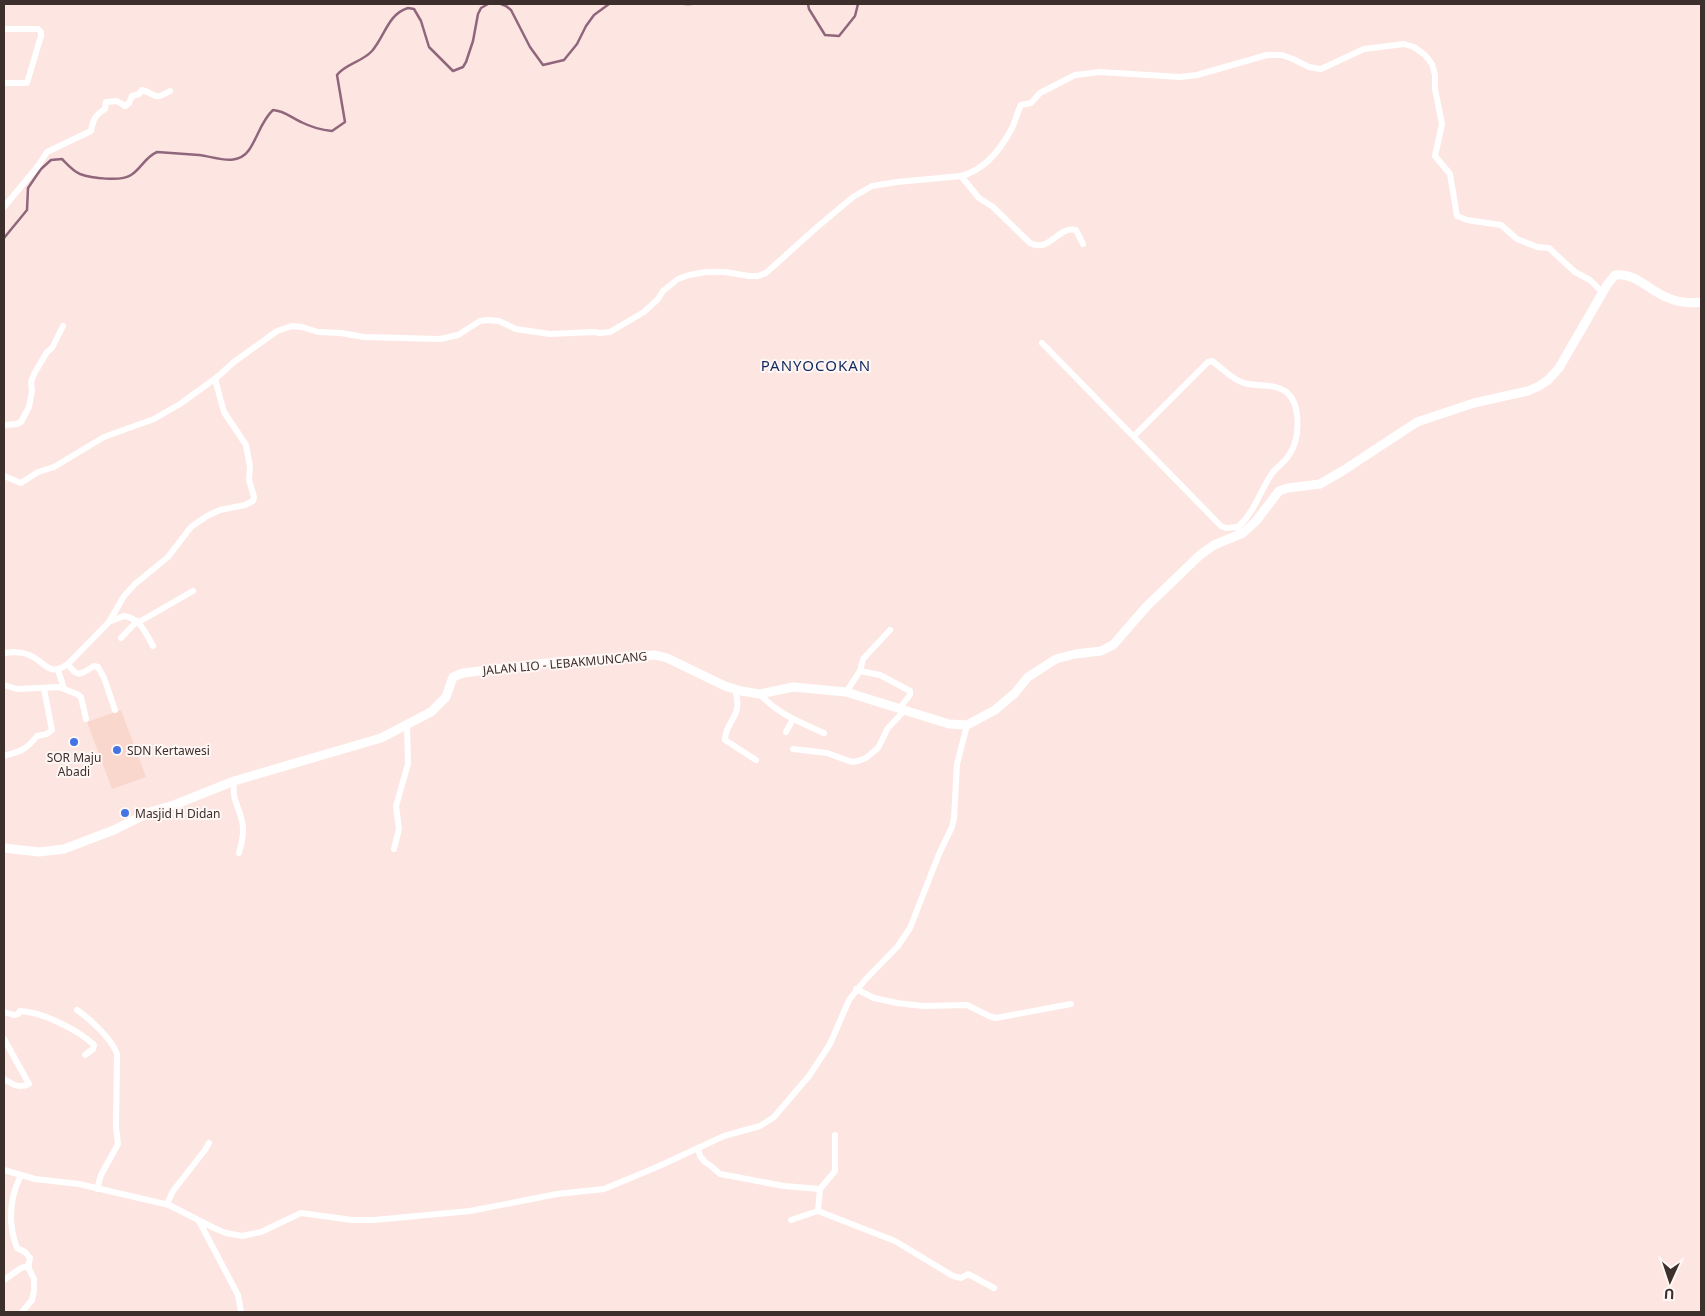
<svg xmlns="http://www.w3.org/2000/svg" width="1705" height="1316" viewBox="0 0 1705 1316" font-family="'Noto Sans',sans-serif">
<style>
.built{fill:#fad7cd}
.lines{fill:none;stroke-linecap:round;stroke-linejoin:round}
.stream{stroke:#90667c;stroke-width:2.5}
.street{stroke:#fff;stroke-width:6}
.secondary{stroke:#fff;stroke-width:9}
.poi-dot{fill:#4373e4;stroke:#fff7f5;stroke-width:2}
.labels{text-anchor:middle;dominant-baseline:central;stroke-width:4;stroke-linejoin:round;paint-order:stroke}
.street-label{font-size:12px;fill:#3d2f2b;stroke:#fff7f5}
.poi-label{font-size:12px;fill:#3d2f2b;stroke:#fff7f5;text-anchor:start}
.quarter-label{font-size:15px;letter-spacing:1px;fill:#12295e;stroke:#fff7f5}
</style>
<rect width="100%" height="100%" fill="#fde6e1"/>
<polygon class="built" points="121,710 146,777 112,789 87,722"/>
<g class="lines">
<g class="stream">
<polyline points="501,4 506,6 511,10 530,47 543,65 564,60 577,44 586,26 594,15 609,4"/>
<polyline points="685,4 691,4"/>
<polyline points="808,4 809,9 825,35 839,36 855,16 858,4"/>
<path d="M4 238 27 210 28 188 41 169 51 160 62 159C67 164 73 171 80 174 91 178 121 182 131 175 141 169 145 157 157 152 171 153 185 154 199 155 216 157 237 167 249 150 258 137 261 121 273 110 285 111 290 117 301 122 311 127 321 130 332 131L345 122 337 75C345 64 362 62 372 51 385 36 388 14 408 8L414 9 421 21 429 47 453 71 463 67 466 62 473 41 478 14 481 8 488 4"/>
</g>
<g class="street">
<polyline points="4,29 38,29 41,32 41,36 27,83 4,83"/>
<path d="M961 176 979 198 993 207 1030 243C1051 253 1057 226 1076 230L1083 244"/>
<path d="M4 207 38 166 47 152 91 131C93 120 95 115 105 109L106 102 117 101 125 106 129 103 132 96 139 94 142 90C159 95 152 101 170 91"/>
<polyline points="1042,343 1221,526 1226,528 1238,527"/>
<polyline points="4,425 17,424 21,422 29,407 32,391 31,382 34,374 47,352 52,348 63,326"/>
<path d="M1134 436 1208 362 1212 361C1222 368 1233 380 1244 383 1258 387 1272 383 1285 391 1302 403 1300 440 1289 455 1285 462 1278 466 1273 472 1260 490 1255 512 1238 527L1243 533"/>
<polyline points="4,476 21,483 38,472 54,467 104,437 154,419 180,404 216,378"/>
<path d="M111 621 124 616C141 619 145 632 153 646"/>
<polyline points="139,622 193,591"/>
<polyline points="121,638 137,621"/>
<path d="M4 653C12 652 21 651 29 655 45 661 48 678 68 664L109 622 124 596 135 584 168 557 191 527 207 516 220 510 245 505 253 501 254 497 249 480 250 467 246 445 224 412 216 383V378L234 362 277 331 292 326 302 327 318 332 341 333 364 337 440 339 458 335 480 321 488 320 499 321 516 329 550 334 594 332 600 333 610 332 644 312 658 299 663 291 678 279 689 275 706 272H725L749 276H758L766 273 816 228 853 197 872 186 897 182 961 176C985 170 1001 149 1012 128 1016 120 1017 112 1021 105L1031 103 1040 93 1075 75 1100 72 1180 77 1197 75 1267 55H1282L1293 59 1309 67 1321 69 1364 49 1404 44 1414 47 1425 55 1432 64 1435 75V89L1442 124 1435 156 1450 174 1457 216 1467 220 1501 225 1517 239 1537 247 1549 248 1575 272 1590 280 1603 293"/>
<path d="M68 664C78 679 81 674 94 666L98 667 104 678 115 710"/>
<polyline points="58,670 64,689 77,694 81,697 86,719"/>
<polyline points="860,671 863,659 890,630"/>
<polyline points="4,685 17,689 58,687 64,689"/>
<path d="M735 690C744 718 725 720 725 740L756 760"/>
<polyline points="846,692 860,671 880,675 910,691 910,695 899,709"/>
<path d="M760 694C777 714 802 723 824 733"/>
<polyline points="786,732 793,719"/>
<polyline points="793,749 827,753 852,762 858,761 866,758 878,748 888,728 904,711"/>
<path d="M4 756C21 751 26 750 37 736L47 734 52 730 44 689"/>
<path d="M234 781C232 802 238 803 242 821 245 831 242 843 239 853"/>
<polyline points="394,849 399,829 396,806 408,764 407,725"/>
<polyline points="856,989 874,998 897,1003 923,1006 967,1005 989,1016 996,1018 1071,1004"/>
<path d="M77 1010C90 1019 112 1039 117 1054L116 1127 118 1144 101 1175 97 1189"/>
<path d="M4 1012 14 1015 18 1014 20 1011C43 1012 78 1030 94 1045L93 1049 85 1055"/>
<path d="M4 1039 29 1084C19 1089 12 1084 4 1079"/>
<polyline points="698,1148 700,1156 705,1162 711,1166 720,1174 784,1186 820,1189 818,1211 895,1241 953,1276 961,1278 968,1274 994,1288"/>
<polyline points="4,1170 35,1179 79,1184 169,1205 214,1228 226,1233 242,1236 261,1232 301,1213 352,1220 374,1220 470,1211 557,1194 604,1189 657,1167 724,1136 760,1126 774,1117 809,1076 830,1044 849,1000 865,980 898,946 910,928 939,854 952,827 954,818 957,764 967,725"/>
<path d="M21 1175C9 1199 8 1224 17 1248L25 1252 30 1258 28 1267 34 1279V1291L32 1300 22 1312"/>
<polyline points="820,1189 835,1171 835,1135"/>
<polyline points="167,1204 173,1191 205,1150 209,1143"/>
<polyline points="791,1220 818,1211"/>
<polyline points="199,1221 238,1295 241,1312"/>
<polyline points="4,1280 21,1268 29,1266"/>
</g>
<path class="secondary" d="M4 848 39 852 64 849 114 830 150 812 174 805 234 781 381 738 431 712 446 697 453 677 463 673 556 662 655 655 667 658 725 686 741 691 760 694 793 687 846 692 949 724 967 725 995 710 1015 693 1028 677 1056 659 1075 654 1101 651 1113 645 1147 606 1200 555 1214 545 1243 533 1256 521 1279 491 1288 488 1320 484 1344 470 1417 422 1474 403 1528 391 1539 386 1548 380 1559 368 1607 285 1615 275C1634 272 1649 290 1666 297 1677 302 1689 304 1701 302"/>
</g>
<g class="poi-dot">
<circle cx="74" cy="742" r="5"/>
<circle cx="117" cy="750" r="5"/>
<circle cx="125" cy="813" r="5"/>
</g>
<g class="labels">
<g class="street-label">
<text transform="translate(565 663) rotate(-5)">JALAN LIO - LEBAKMUNCANG</text>
</g>
<g class="poi-label">
<text x="127" y="750">SDN Kertawesi</text>
<text x="74" y="757" text-anchor="middle">SOR Maju<tspan x="74" dy="14">Abadi</tspan></text>
<text x="135" y="813">Masjid H Didan</text>
</g>
<g class="quarter-label">
<text x="816" y="365">PANYOCOKAN</text>
</g>
</g>
<rect width="1705" height="1316" fill="none" stroke="#3d2f2b" stroke-width="10"/>
<g transform="translate(1670 1281) rotate(183)" stroke="#fff7f5" stroke-width="4" paint-order="stroke">
<path d="M0-4L9 19L0 12L-9 19Z" fill="#3d2f2b"/>
<text y="-8" font-size="14" font-weight="bold" text-anchor="middle" fill="#3d2f2b">U</text>
</g>
</svg>
